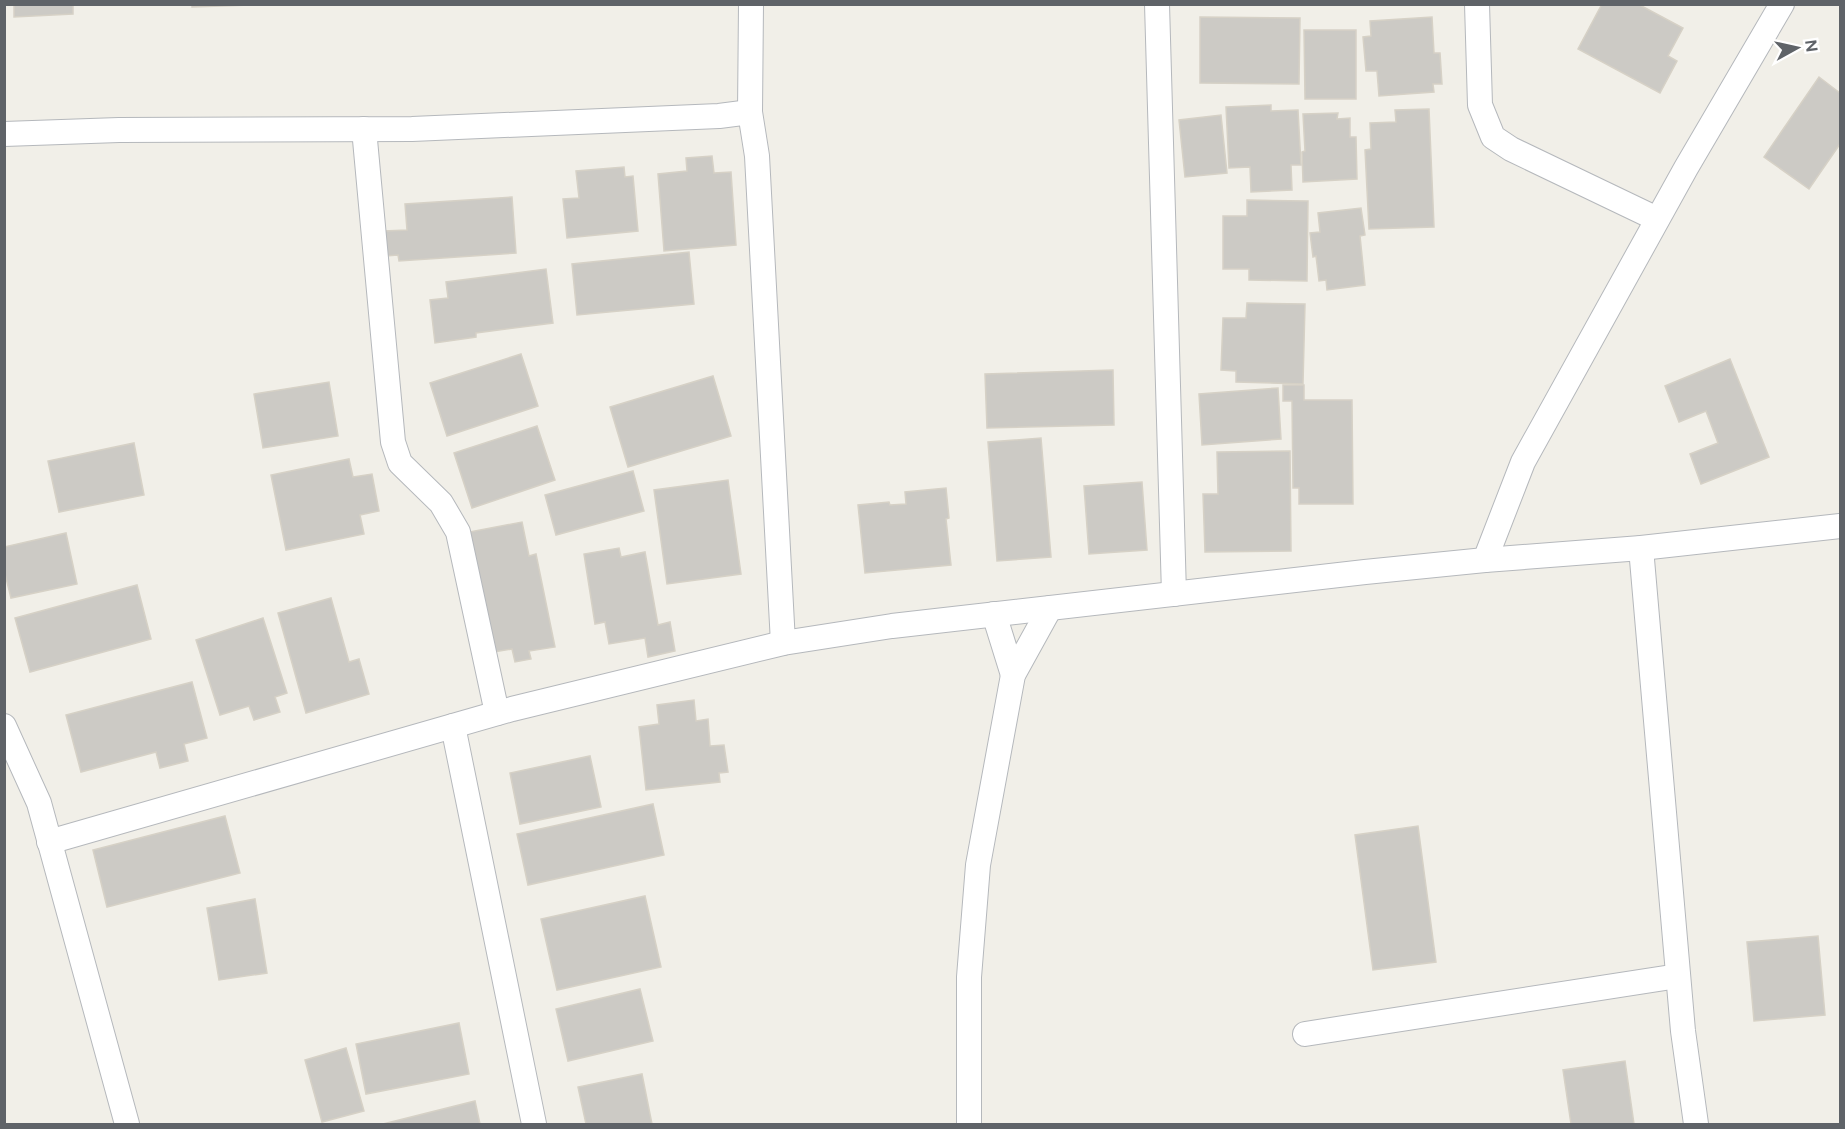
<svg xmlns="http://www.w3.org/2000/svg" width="1845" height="1129" viewBox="0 0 1845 1129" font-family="Figtree,sans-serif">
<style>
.building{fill:#cccac5;stroke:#d6d1c6;stroke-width:1.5}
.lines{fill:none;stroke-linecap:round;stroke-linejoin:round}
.minor-casing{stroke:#b5b8bc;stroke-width:26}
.minor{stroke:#fff;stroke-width:24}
</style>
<rect width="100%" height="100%" fill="#f1efe8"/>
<g class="building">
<polygon points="14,4 73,4 73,14 14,17"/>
<polygon points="192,4 250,4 250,5 192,7"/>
<polygon points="1602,4 1638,4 1683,28 1668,56 1677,61 1660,93 1578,49"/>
<polygon points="1200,17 1300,18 1299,84 1200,83"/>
<polygon points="1432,17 1434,53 1440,53 1442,84 1433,84 1434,92 1379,96 1377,71 1366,71 1363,37 1371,36 1370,21"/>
<polygon points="1304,30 1356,30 1356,99 1305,99"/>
<polygon points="1819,77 1840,93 1840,144 1809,189 1764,157"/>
<polygon points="1271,105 1271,111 1298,110 1301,165 1291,165 1292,190 1251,192 1250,167 1229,168 1226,107"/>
<polygon points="1429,109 1434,227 1369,229 1365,150 1371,149 1370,123 1396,122 1395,110"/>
<polygon points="1338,113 1337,119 1350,118 1350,137 1356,137 1357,179 1303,182 1302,152 1305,151 1303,114"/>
<polygon points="1221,115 1227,173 1185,177 1179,120"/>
<polygon points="712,156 714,173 731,172 736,245 664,251 658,174 687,171 686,158"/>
<polygon points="624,167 625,177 633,176 638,231 567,238 563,199 579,198 576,171"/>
<polygon points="512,197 516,253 399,261 398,255 386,256 384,231 407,230 405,204"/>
<polygon points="1247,200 1308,201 1307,281 1249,280 1249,269 1223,269 1223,216 1247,216"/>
<polygon points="1361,208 1365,235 1360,236 1365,285 1327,290 1326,280 1319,281 1316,256 1313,257 1310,233 1320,232 1318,213"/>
<polygon points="689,252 694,304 577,315 572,264"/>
<polygon points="546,269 553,323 476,333 476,337 435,343 430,300 448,298 446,282"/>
<polygon points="1247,303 1305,304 1303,384 1236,382 1236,371 1221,370 1223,318 1246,318"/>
<polygon points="521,354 538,406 447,436 430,383"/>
<polygon points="1730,359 1769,457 1701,484 1690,454 1718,443 1706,411 1679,422 1665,386"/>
<polygon points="1113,370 1114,425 987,428 985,374"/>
<polygon points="713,376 731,436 628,467 610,407"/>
<polygon points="329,382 338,436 263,448 254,394"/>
<polygon points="1283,385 1304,385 1304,400 1352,400 1353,504 1299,504 1299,488 1293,488 1292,401 1283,401"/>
<polygon points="1278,388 1281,439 1202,445 1199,394"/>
<polygon points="537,426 555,480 472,508 454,453"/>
<polygon points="1041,438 1051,557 997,561 988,442"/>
<polygon points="134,443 144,495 59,512 48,461"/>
<polygon points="1290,451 1291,551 1205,552 1203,494 1218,494 1217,452"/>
<polygon points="349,459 353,477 372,474 379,511 360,515 364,534 286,550 271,475"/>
<polygon points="633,471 644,511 556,535 545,495"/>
<polygon points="728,480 741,574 667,584 654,490"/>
<polygon points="1142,482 1147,550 1089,554 1084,486"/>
<polygon points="946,488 949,518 946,519 951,565 865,573 858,505 889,502 890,505 906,504 905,492"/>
<polygon points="522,522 529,556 536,554 555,647 529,651 531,659 515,662 512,649 494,652 464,533"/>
<polygon points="66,533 77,584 11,598 4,570 4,547"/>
<polygon points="619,548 621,557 645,552 658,625 670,622 675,651 648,657 645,638 609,644 605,622 595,624 584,554"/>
<polygon points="137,585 151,639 30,672 15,618"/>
<polygon points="331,598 349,662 359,659 369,694 306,713 278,613"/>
<polygon points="263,618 287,693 275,697 280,712 254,720 249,706 220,715 196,640"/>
<polygon points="192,682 207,738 184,744 188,761 160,768 156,752 81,772 66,715"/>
<polygon points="694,700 696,721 708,719 710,746 724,745 728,772 719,773 720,782 646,790 639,727 659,724 657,705"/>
<polygon points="590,756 601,807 520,824 510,773"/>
<polygon points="653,804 664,855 528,885 517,834"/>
<polygon points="225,816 240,873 107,907 93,850"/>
<polygon points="1418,826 1436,962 1373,970 1355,835"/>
<polygon points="645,896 661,967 557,990 541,919"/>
<polygon points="255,899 267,973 219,980 207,908"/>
<polygon points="1818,936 1825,1015 1754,1021 1747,942"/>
<polygon points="640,989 653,1041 568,1061 556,1009"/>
<polygon points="459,1023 469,1074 366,1094 356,1044"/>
<polygon points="346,1048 364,1111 322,1122 305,1060"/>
<polygon points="1625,1061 1634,1124 1571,1124 1563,1070"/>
<polygon points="642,1074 652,1124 586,1124 578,1087"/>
<polygon points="475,1101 480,1124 383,1124"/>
</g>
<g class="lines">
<defs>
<g id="minor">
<polyline points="751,4 750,112 757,156 783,643"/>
<polyline points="1157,4 1174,594"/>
<polyline points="1477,4 1480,105 1493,137 1511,149 1657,219"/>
<polyline points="364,129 393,442 400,463 441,503 458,532 497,713"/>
<polyline points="4,134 119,130 412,129 719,116 750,112"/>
<polyline points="1641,548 1683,1031 1696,1124"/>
<polyline points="1485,560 1523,462 1686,168 1782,4"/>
<polyline points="994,614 1013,675"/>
<polyline points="4,726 39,803 127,1124"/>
<polyline points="453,726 534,1124"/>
<polyline points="49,842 512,709 783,643 892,626 1365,572 1485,560 1641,548 1840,526"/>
<polyline points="1305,1034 1678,976"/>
<polyline points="969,1124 969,977 978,865 1013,675 1050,608"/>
</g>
</defs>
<use href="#minor" class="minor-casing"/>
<use href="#minor" class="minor"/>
</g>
<rect width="1845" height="1129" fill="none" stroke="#5f6368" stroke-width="12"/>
<g transform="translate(1797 48) rotate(82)" stroke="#ffffff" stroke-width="4.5" paint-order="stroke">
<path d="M0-4.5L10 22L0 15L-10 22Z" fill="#5f6368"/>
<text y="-9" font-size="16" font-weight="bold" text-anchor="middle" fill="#5f6368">N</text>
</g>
</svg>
